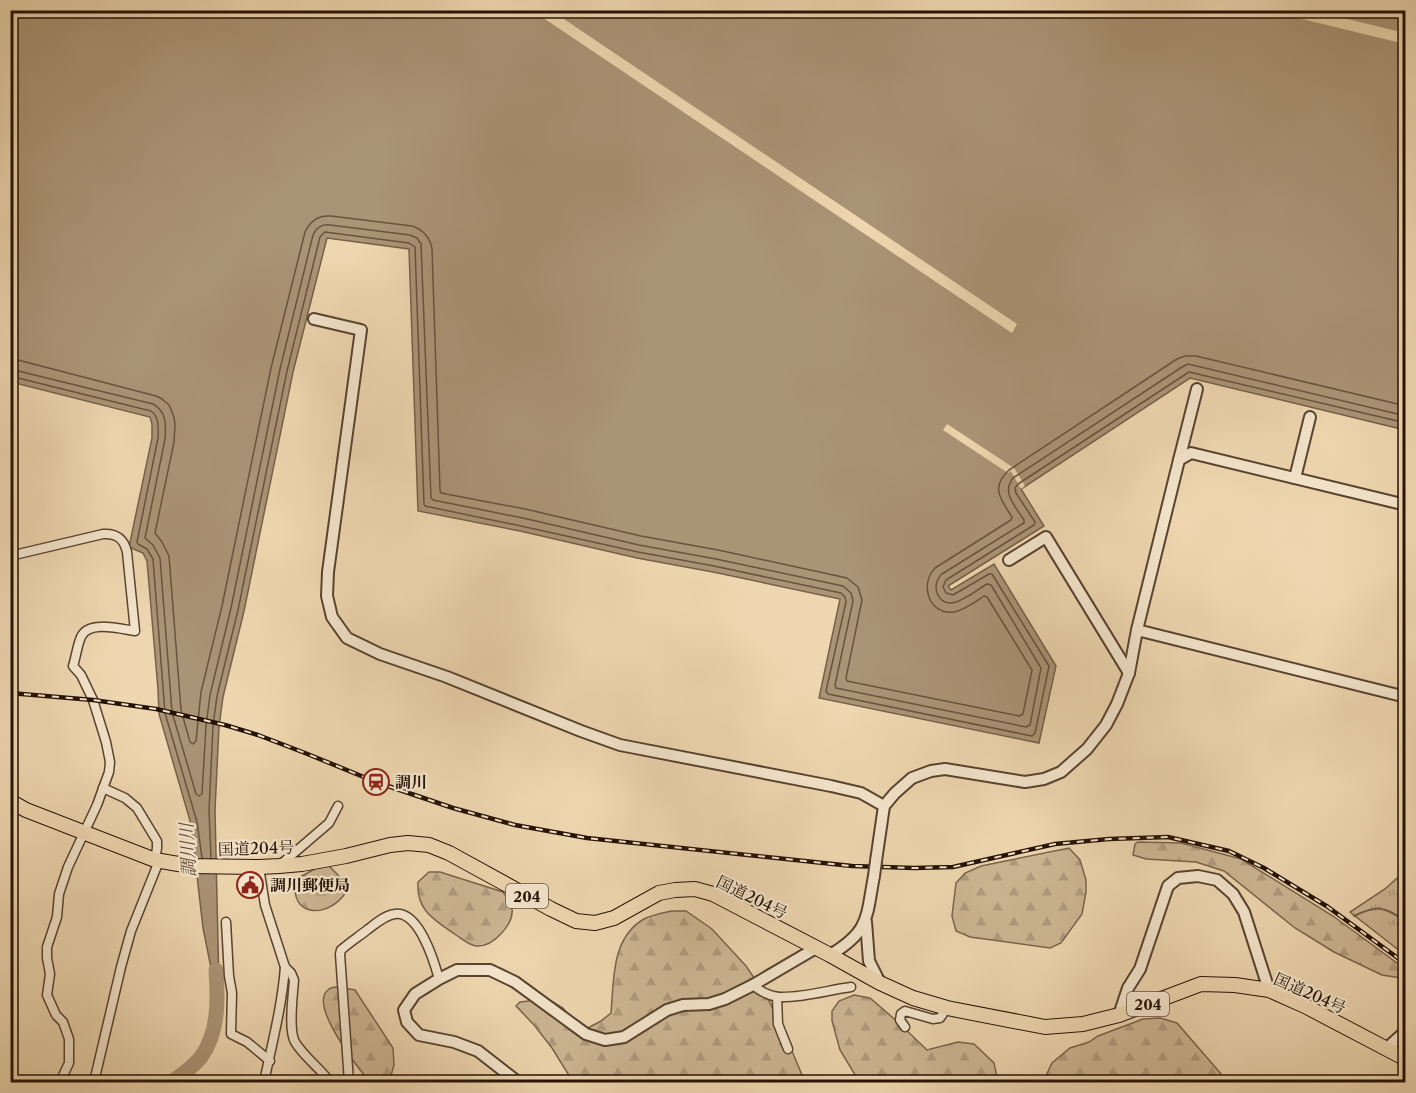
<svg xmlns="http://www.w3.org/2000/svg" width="1416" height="1093" viewBox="0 0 1416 1093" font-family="'Libre Caslon Text','Noto Serif JP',serif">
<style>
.forest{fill:url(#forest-firs);stroke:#79644c;stroke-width:1.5}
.park{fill:url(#park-tufts);stroke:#79644c;stroke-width:1.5}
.water{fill:#aa9476;stroke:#756049;stroke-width:1.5}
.pier{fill:#eed7b0}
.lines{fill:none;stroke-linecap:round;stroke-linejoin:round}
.shore{stroke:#68533e;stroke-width:1.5}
.stream{stroke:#756049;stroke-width:2}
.river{stroke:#aa9476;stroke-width:15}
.minor-casing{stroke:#584330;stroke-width:11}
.tertiary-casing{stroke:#584330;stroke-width:14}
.trunk-casing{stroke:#261206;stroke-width:16}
.minor{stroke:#f4e5cc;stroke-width:8}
.tertiary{stroke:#f4e5cc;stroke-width:10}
.trunk{stroke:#eed7b0;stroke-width:14}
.rail-casing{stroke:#261206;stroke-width:4.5}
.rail{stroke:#f4e5cc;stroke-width:2;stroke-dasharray:7;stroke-linecap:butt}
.tertiary-bridge-casing{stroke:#584330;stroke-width:14;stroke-linecap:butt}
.tertiary-bridge{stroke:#f4e5cc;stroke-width:10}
.labels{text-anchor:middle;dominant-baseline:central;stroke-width:4.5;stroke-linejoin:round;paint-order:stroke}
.shield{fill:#f4e5cc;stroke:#645141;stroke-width:1.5}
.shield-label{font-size:15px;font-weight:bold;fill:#261206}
.poi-label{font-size:16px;font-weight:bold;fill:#261206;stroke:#f4e5cc;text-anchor:start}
.street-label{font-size:16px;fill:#261206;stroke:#f4e5cc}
.water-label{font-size:18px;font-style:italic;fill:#614c38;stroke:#f4e5cc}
</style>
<defs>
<pattern id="forest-firs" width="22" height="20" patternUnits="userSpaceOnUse" patternTransform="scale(1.5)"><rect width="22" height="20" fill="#ccb693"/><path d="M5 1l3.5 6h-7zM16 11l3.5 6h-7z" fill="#af9b7d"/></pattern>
<pattern id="park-tufts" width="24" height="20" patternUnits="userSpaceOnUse" patternTransform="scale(1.5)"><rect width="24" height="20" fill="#ccb693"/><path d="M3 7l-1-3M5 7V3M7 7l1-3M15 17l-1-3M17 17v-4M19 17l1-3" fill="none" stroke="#af9b7d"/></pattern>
</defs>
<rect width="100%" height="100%" fill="#eed7b0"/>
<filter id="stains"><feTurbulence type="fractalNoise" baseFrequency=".00333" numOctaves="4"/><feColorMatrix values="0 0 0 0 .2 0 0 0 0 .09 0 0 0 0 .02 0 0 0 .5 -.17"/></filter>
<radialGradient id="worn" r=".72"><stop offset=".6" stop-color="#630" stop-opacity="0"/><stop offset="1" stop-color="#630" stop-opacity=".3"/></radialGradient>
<g class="forest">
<polygon points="1138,842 1181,843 1241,859 1333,916 1405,969 1405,977 1401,978 1382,975 1334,952 1295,928 1224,871 1196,862 1146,859 1133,855 1135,844"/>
<polygon points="1069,848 1080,860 1086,880 1086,892 1082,914 1061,943 1050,948 970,937 956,931 952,916 956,883 965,873 981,866"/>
<path d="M326 863 338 875 346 892C329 919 288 918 296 879Z"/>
<path d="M429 872H440L503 892C507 897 511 902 512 909 514 924 493 947 477 946 470 946 462 939 456 935 435 920 416 911 418 882Z"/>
<path d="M672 911H686L712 929 746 966 767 997 781 1025 805 1082H573L552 1048 535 1026 516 1006 520 1002 548 999 563 1008 574 1021 588 1028 601 1021 611 1013C614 980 611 938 644 919 652 915 663 913 672 911Z"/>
<path d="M337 987 355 990 393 1048 394 1065 390 1079 383 1082H370C359 1069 308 1005 328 990 330 988 334 987 337 987Z"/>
<polygon points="854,995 870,998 899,1023 927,1050 958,1042 974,1044 994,1063 998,1082 858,1082 857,1078 840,1050 832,1021 832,1011 839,1001"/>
<polygon points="1160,1018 1177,1023 1228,1082 1043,1082 1052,1063 1070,1048 1089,1042 1098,1036 1143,1019"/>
</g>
<polygon class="park" points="1405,871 1405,955 1350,912 1385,889"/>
<polygon class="water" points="10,11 1405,11 1405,430 1190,378 1021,489 1044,526 948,586 951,590 994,564 1056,666 1039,743 819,698 840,599 713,572 637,558 520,531 418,511 409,249 327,238 293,372 244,611 223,697 219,727 215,810 219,988 215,988 203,928 191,824 159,714 158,689 147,561 143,553 129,547 152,438 152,424 150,417 11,382"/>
<g class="pier">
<polygon points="533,11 552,11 1017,324 1012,333"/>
<polygon points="1269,11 1314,11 1405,33 1405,44"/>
<polygon points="947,424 1014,468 1025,486 1021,489 1011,471 1008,473 943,430"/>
</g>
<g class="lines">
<g class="shore">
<path d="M10 360H18L156 396 162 399 169 405 174 417 175 425 174 442 155 533 162 542 169 556 181 710 190 742 193 744 196 741 201 692 222 606 271 368 305 232C310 221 318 215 331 216L412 226C424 230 430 237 432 249L440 490 441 493 525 509 641 536 718 550 847 578 858 587 862 600 846 678 847 681 1019 716 1023 714 1032 670 987 597 984 596C975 602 964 610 954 612 929 615 919 585 935 568L1011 520 1012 517C1001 500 990 487 1009 470L1177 359 1185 356H1196L1406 406"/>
<path d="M10 369 153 404C167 412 166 425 165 439L145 538 153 545 160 558 172 712 196 794 199 796 202 794 206 726 210 695 231 608 280 369 313 235C316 228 322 224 330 225L410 235 417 238 421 244 431 498 433 500 523 518 639 545 716 559 843 586 851 593 853 601 835 685 836 688 1026 727 1030 725 1041 668 991 585 987 584C977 590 967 598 956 602 939 608 929 586 942 574L1024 523V520C1016 507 1001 493 1013 478L1182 367 1188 364 1406 416"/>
<path d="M10 376 151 411C160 417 158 429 158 438L137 542 138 544 147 549 153 559 165 713 197 822 202 858"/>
<polyline points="211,858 209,810 213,726 217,696 238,610 287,371 320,237 325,232 409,243 415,247 424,504 425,506 521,526 638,552 714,566 841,593 845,597 846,602 826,691 828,694 1032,736 1035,733 1049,666 992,574 989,574 953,595 946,593 943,587 946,580 1034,525 1035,522 1016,493 1015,488 1018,484 1189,372 1406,423"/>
</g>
<path class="stream" d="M1354 916C1379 904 1383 907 1406 921"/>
<path class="river" d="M172 1082C182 1075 193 1067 201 1057 219 1032 218 1000 216 970"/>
<defs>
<g id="minor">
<path d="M10 556 103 534C117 533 124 539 127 552L135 631C121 629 88 620 81 637 77 646 76 657 73 666L81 675 93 700 106 742 110 762 109 772 97 805 68 867 59 894 57 917 47 947V958L50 974 47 995 56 1015 63 1022 69 1039V1063L60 1082"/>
<polyline points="103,788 125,798 137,808 157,841 157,848 155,860"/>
<polyline points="280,865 329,823 338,806"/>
<path d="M259 867 265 905 285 967 291 973 294 980C293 995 288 1030 295 1042 304 1057 320 1068 330 1082"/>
<polyline points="226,922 229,976 232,993 231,1034 247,1042 270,1061"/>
<path d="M753 985C760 991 769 996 779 997 803 998 828 990 851 987"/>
<polyline points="777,997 778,1024 788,1049"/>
<polyline points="905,1027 900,1020 901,1014 905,1011 933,1019 940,1018 947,1008"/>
<polyline points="94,1082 121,967 131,931 159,861"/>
<path d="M264 1082C272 1044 282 1006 285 967"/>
<path d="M349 1082 340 954 341 950C349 943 358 937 367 930 375 924 385 915 395 914 419 911 434 961 439 979"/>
</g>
<g id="tertiary">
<polyline points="314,319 361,330 328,572 327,596 332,617 347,638 380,654 447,677 581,731 620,745 831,786 861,793 884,806"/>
<polyline points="1179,460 1197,389"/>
<polyline points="1295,478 1310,417"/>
<polyline points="1009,560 1046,537 1129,673"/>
<polyline points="1137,630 1406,697"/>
<polyline points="876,861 884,806 895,793 912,778 931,771 945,769 1025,782 1044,779 1061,772 1087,749 1106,725 1117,704 1129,673 1137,630 1179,460 1191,453 1406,505"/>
<polyline points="866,922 869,961 880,983"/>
<path d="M830 955C870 931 866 918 874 876"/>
<polyline points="1119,1015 1128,988 1140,969 1168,886 1178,878 1198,876 1217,880 1233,894 1244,912 1269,990"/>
<polyline points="1387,1048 1406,1031"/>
<polyline points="518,1082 478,1051 454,1042 419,1035 407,1022 404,1010 415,994 439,979 457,970 490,970 515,982 586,1034 605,1040 624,1037 667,1010 683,1005 709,1004 725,999 753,985 816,948"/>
</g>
<polyline id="trunk" points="10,801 26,810 155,860 190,866 259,867 279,866 302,864 346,856 390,845 408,843 429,845 449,853 551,909 576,921 595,923 614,918 659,893 675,890 695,889 713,894 830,955 880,983 913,998 947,1008 1045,1027 1083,1024 1119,1015 1201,984 1235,985 1269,990 1305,1006 1406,1059"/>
</defs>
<use href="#minor" class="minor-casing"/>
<use href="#tertiary" class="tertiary-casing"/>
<use href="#trunk" class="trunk-casing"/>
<use href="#minor" class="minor"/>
<use href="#tertiary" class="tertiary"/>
<use href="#trunk" class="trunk"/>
<defs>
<polyline id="rail" points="10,693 93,700 156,709 225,725 258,735 305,753 376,782 453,808 515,825 587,838 852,866 914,868 953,867 1055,844 1109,839 1168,837 1229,851 1264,868 1328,907 1406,964"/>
</defs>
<use href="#rail" class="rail-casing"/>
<use href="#rail" class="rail"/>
<defs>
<polyline id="tertiary-bridge" points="874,876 876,861"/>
</defs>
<use href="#tertiary-bridge" class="tertiary-bridge-casing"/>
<use href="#tertiary-bridge" class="tertiary-bridge"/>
</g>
<defs>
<symbol id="station-ring" viewBox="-11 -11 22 22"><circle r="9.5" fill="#f4e5cc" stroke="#8f2418" stroke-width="1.5"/><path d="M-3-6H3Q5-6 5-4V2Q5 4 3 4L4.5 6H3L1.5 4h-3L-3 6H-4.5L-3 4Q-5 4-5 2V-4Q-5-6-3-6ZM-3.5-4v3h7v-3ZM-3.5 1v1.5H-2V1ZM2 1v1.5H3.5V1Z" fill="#8f2418"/></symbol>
<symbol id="civic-ring" viewBox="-11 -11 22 22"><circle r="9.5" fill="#f4e5cc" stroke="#8f2418" stroke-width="1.5"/><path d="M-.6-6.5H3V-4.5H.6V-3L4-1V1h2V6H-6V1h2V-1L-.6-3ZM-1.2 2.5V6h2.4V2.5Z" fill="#8f2418"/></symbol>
</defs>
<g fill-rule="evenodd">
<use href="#station-ring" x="361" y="767" width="30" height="30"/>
<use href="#civic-ring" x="235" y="870" width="30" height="30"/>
</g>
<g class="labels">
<g class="shield">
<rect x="506" y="884" width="42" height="24" rx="4.5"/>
<rect x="1127" y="992" width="42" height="24" rx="4.5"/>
</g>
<g class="shield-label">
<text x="527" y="896">204</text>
<text x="1148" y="1004">204</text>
</g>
<g class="poi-label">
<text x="395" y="782">調川</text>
<text x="270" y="885">調川郵便局</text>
</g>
<g class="street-label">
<text transform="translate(256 848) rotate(-2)">国道204号</text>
<text transform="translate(752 897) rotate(26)">国道204号</text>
<text transform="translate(1310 993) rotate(24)">国道204号</text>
</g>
<g class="water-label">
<text transform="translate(188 850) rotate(-93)">調川川</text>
</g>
</g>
<rect width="1416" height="1093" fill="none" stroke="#eed7b0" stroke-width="36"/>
<rect x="12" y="12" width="1392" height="1069" fill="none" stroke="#261206" stroke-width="3"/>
<rect x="18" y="18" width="1380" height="1057" fill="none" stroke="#261206" stroke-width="1.5"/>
<rect width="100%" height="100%" filter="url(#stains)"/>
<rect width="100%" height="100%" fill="url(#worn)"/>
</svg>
